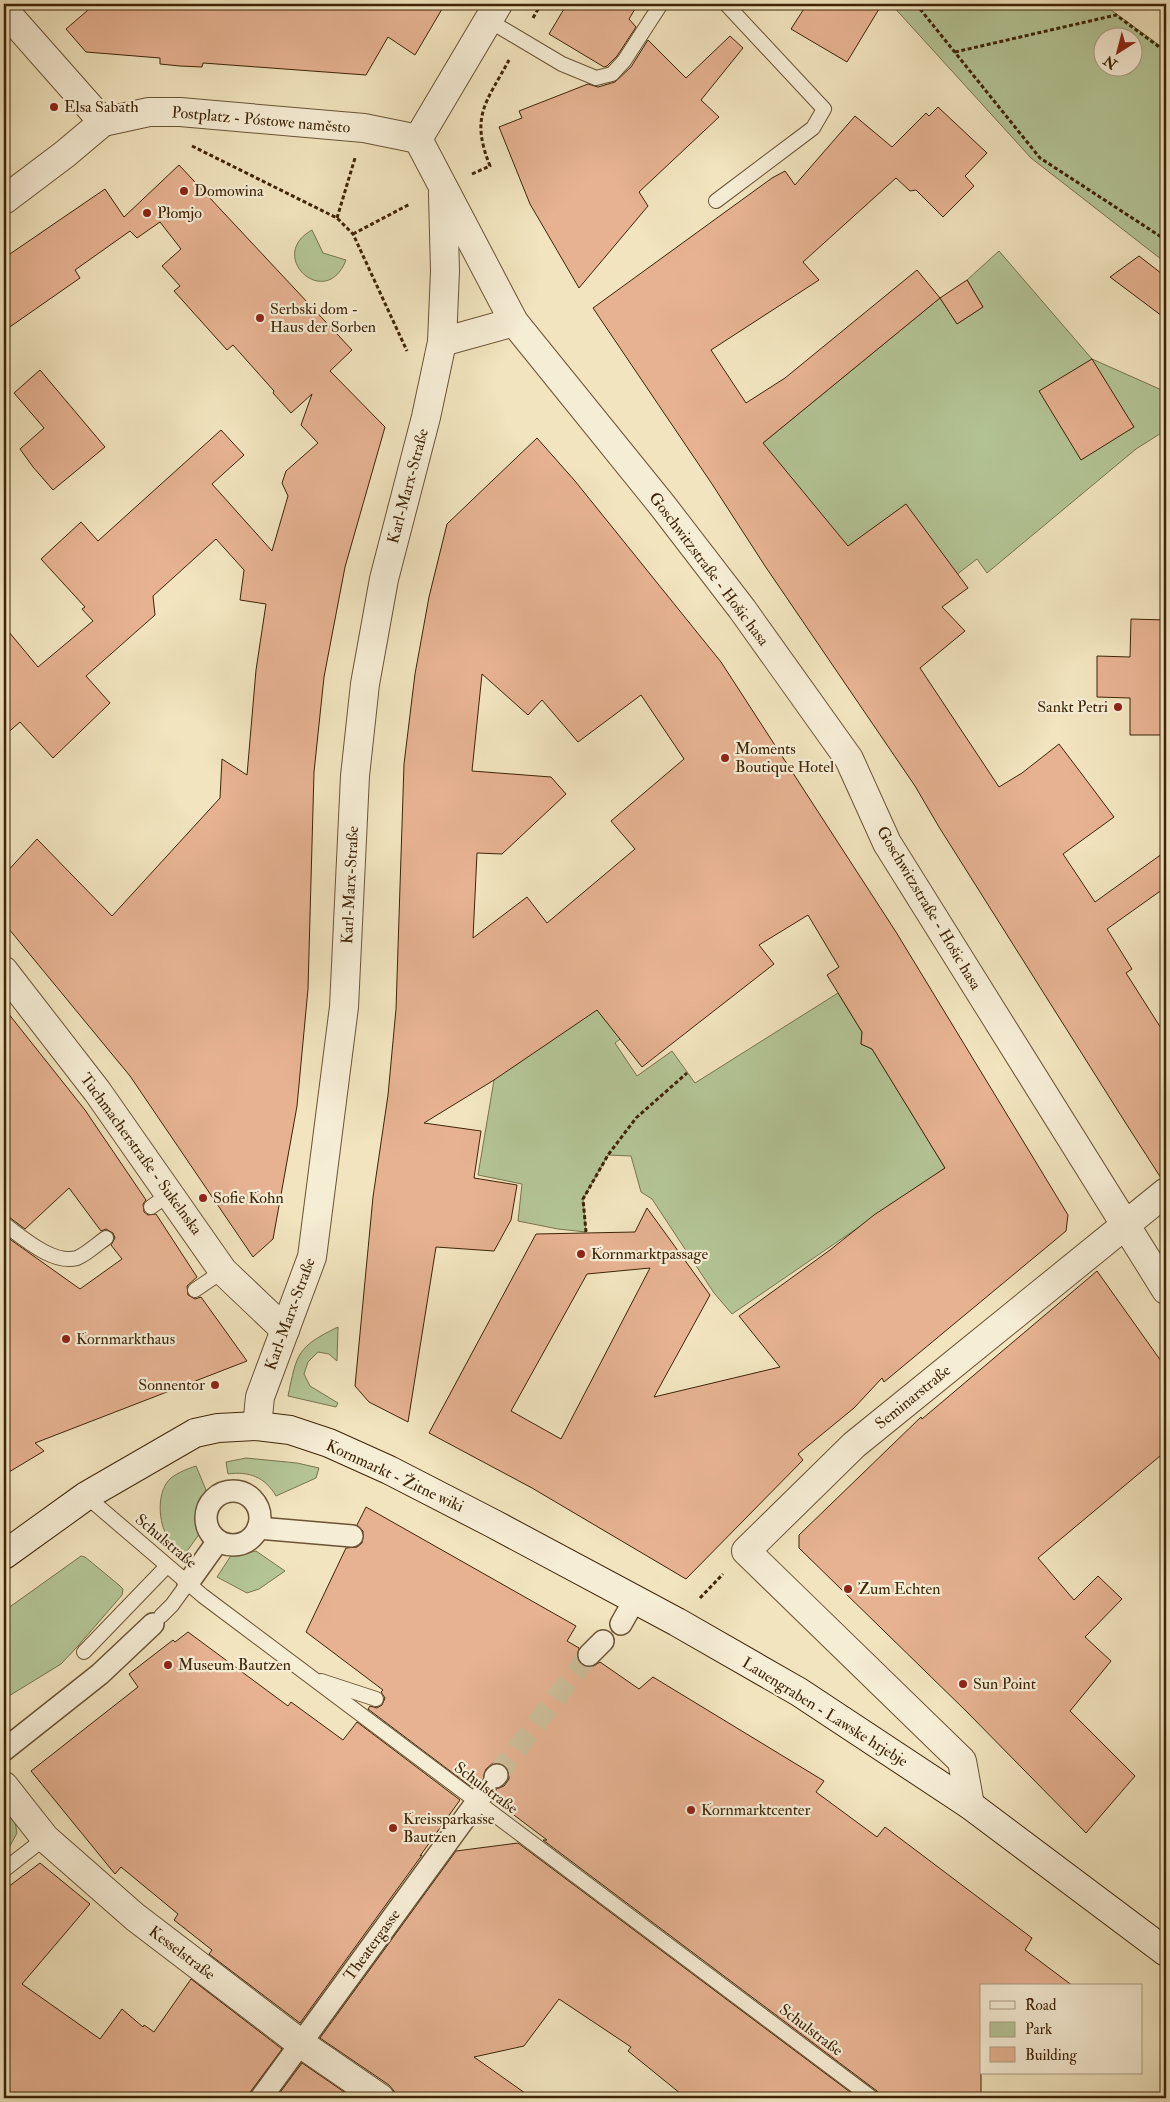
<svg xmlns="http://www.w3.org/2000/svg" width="1170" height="2102" viewBox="0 0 1170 2102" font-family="'IM FELL Double Pica',serif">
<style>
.green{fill:#b4c596;stroke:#79744e;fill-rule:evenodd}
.building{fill:#e6b292;stroke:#3e2407;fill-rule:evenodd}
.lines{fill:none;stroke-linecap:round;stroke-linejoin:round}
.pedestrian-tunnel{stroke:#cdbe99;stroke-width:21;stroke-dasharray:21 11;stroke-linecap:butt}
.service-casing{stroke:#6b5435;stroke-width:16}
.pedestrian-casing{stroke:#6b5435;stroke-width:24}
.minor-casing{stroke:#6b5435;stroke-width:30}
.secondary-casing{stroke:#3e2407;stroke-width:30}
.path{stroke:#3e2407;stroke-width:3;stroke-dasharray:4 2.5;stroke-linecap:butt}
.service{stroke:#f6edd5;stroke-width:14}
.pedestrian{stroke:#f6edd5;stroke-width:21}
.minor{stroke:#f6edd5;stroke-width:28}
.secondary{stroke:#f6edd5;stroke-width:28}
.poi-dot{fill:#8f2418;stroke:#f6edd5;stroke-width:2}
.labels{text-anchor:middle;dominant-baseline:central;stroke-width:4.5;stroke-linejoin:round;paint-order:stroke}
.poi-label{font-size:16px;fill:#3e2407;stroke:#f6edd5;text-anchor:start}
.street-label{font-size:16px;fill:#3e2407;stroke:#f6edd5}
</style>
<rect width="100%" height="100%" fill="#f1e4be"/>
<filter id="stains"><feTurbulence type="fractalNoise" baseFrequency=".004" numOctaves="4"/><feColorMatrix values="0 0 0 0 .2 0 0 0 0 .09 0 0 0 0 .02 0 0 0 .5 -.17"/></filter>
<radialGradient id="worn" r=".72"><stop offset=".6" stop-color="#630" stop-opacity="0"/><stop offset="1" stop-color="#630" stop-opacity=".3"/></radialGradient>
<g class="green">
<path d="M891 4H1103L1166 50V263L1031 158ZM1102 38H1132V68H1102Z"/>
<path d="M312 230 323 253 346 260C326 312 265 256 312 230Z"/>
<polygon points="999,251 1092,359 1164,391 1166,391 1166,430 1136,449 987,573 977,559 956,575 905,505 842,551 763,443 940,298 957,324 983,307 967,280"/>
<polygon points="534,978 641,1023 615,1043 637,1076 672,1051 695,1083 838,993 862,1032 861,1044 872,1049 945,1168 732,1314 714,1293 652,1199 641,1192 631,1156 608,1155 583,1199 586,1232 558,1229 518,1221 522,1184 478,1175 494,1080"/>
<path d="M338 1327 337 1361 329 1354 318 1352 308 1362 304 1374 310 1386 338 1403 336 1407 288 1396C297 1353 297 1347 338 1327Z"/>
<path d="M246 1458 297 1463 319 1468 316 1478 276 1496C265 1477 249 1471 228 1474L226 1462Z"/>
<path d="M196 1466 206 1490C198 1503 197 1516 202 1530L185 1554C177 1549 171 1542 166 1534 158 1519 157 1490 171 1478 179 1472 187 1469 196 1466Z"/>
<polygon points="256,1551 285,1571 259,1589 247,1593 217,1577 232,1554 244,1554"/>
<polygon points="81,1556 85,1557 119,1585 123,1589 122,1595 78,1646 61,1664 4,1699 4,1611"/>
<polygon points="7,1808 15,1822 17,1833 4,1857 4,1810"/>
</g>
<g class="building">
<polygon points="95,4 445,4 415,55 388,37 366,75 203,63 202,67 180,66 160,64 160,58 86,52 66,29"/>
<polygon points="567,4 638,4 629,19 636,27 617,56 607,66 604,67 549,34"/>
<polygon points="807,4 882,4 847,62 791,29"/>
<polygon points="730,36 743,48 701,100 719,117 639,192 648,206 579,288 530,204 499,127 522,118 519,111 588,84 598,87 615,82 631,67 648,40 686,78"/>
<polygon points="938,107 987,153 965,176 974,186 943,217 916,190 910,191 896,178 803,262 819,280 711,350 746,403 785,378 917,270 940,298 763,443 848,546 906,504 968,588 942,607 965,631 920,668 999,787 1022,773 1059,744 1081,773 1114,817 1063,854 1095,902 1166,851 1166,887 1107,929 1132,969 1126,973 1166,1036 1166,1177 1161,1178 1125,1122 939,827 915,786 765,566 712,484 593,308 772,178 785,171 795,185 855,116 892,147 926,113 929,116"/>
<polygon points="179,165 352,350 330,371 385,427 345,567 324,677 314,772 308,989 297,1106 273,1239 253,1257 130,1076 4,923 4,875 37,839 112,916 220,798 222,759 247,775 256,670 266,604 240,600 244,570 216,539 153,596 155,615 86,676 110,703 53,758 20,722 4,736 4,626 38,667 93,621 82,609 85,607 41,559 81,522 98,541 221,430 244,455 212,484 272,551 288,496 282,483 286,471 318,443 301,425 312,394 291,413 273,393 274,391 233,345 227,350 174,291 180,286 162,266 181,249 160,222 137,238 130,231 75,270 80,278 4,331 4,258 105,189 124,217"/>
<polygon points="1139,256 1166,277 1166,319 1110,277"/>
<polygon points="967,280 983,307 957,324 940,298"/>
<polygon points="1092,359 1134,427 1081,460 1039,391"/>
<polygon points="40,370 105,447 53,490 33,467 20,449 44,428 14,393"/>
<path d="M537 438 575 481 721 662 896 932 1068 1215 1066 1231 884 1382 882 1378 854 1408 798 1454 803 1460 686 1579 532 1488 429 1433 536 1234 635 1232 647 1208 710 1295 654 1397 780 1367 739 1316 830 1250 874 1215 945 1168 872 1049 861 1044 862 1032 827 975 839 967 808 915 759 945 774 964 642 1067 597 1010 494 1080 424 1123 481 1131 474 1178 517 1185 511 1220 494 1251 436 1247 408 1422 369 1402 355 1386 373 1197 388 1095 396 1009 404 764 415 674 429 597 447 524ZM482 674 528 715 542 700 578 742 641 695 684 759 611 821 635 849 547 923 527 897 473 938 477 853 502 854 566 794 551 777 472 771ZM650 1268 561 1439 511 1411 587 1274Z"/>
<polygon points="1131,619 1166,620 1166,735 1130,735 1130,698 1097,697 1097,656 1130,657"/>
<polygon points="4,1008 85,1110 146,1200 143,1204 144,1212 148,1215 156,1214 197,1277 187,1286 188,1295 195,1299 201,1297 247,1361 35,1443 44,1451 4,1475 4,1235 80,1289 122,1259 111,1245 115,1238 113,1233 106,1229 101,1231 69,1188 25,1229 9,1217 4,1215"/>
<polygon points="1097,1271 1166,1368 1166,1451 1038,1558 1074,1600 1098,1576 1122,1599 1085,1637 1111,1661 1070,1711 1135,1776 1086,1833 966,1711 799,1548 799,1535 921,1417 922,1419"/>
<polygon points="366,1507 576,1626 567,1641 579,1648 577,1658 581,1664 592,1667 600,1662 639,1689 653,1677 824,1781 816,1792 877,1837 885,1827 1032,1938 1025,1950 1073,1986 981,1986 981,2098 881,2098 877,2091 543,1840 547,1840 494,1800 496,1789 504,1786 509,1779 509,1771 505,1766 500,1763 493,1763 486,1769 483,1780 474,1785 472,1783 470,1786 368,1709 370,1706 377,1708 382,1705 385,1698 381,1692 383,1690 306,1632 346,1548 357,1547 362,1543 363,1531 357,1525"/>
<polygon points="188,1632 288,1706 291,1702 343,1740 357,1722 460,1800 420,1856 422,1855 300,2023 209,1954 212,1950 174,1920 178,1914 121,1867 115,1874 31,1771 138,1687 129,1674 173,1640 175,1642"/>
<polygon points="518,1843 858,2098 686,2098 628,2051 631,2047 559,1999 524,2046 474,2057 532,2098 395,2098 394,2091 389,2085 320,2038 456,1851"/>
<polygon points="40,1863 90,1904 22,1984 100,2039 122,2009 143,2027 144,2025 154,2032 191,1979 282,2049 251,2091 249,2098 4,2098 4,1890"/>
<polygon points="302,2063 353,2098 276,2098"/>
</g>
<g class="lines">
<polyline class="pedestrian-tunnel" points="497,1775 589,1655"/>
<defs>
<g id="service">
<polyline points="488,20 562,64 596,78 612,74 624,61 661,4"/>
<polyline points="716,201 813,128 824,109 726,4"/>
<polyline points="151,1207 171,1193"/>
<path d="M4 1224C22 1237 53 1265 77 1258 87 1254 97 1244 106 1238"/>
<polyline points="195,1290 223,1271"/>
<polyline points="86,1496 203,1596 872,2098"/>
<polyline points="161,1616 172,1605 188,1583"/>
<polyline points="84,1652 167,1566"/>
<polyline points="321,1681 376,1699"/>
<polyline points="4,1870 45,1838"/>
</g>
<g id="pedestrian">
<circle cx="233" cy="1518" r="27"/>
<polyline points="258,1528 352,1536"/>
<polyline points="188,1583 218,1541"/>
<polyline points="621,1624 635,1599"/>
<polyline points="589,1655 603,1641"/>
<polyline points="4,1750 100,1674 153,1624"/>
<polyline points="495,1777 497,1775"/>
<polyline points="261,2098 484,1792"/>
</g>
<g id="minor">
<polyline points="4,10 103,122"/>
<polyline points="418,139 514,322 662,505 742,609 849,759 887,843 1166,1290"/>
<polyline points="418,139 498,4"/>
<polyline points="4,200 65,154 103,122 149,112 180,112 364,128 418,139"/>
<polyline points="442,342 514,322"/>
<polyline points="4,971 97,1091 223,1271 285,1330"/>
<polyline points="257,1426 260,1397 312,1257 344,1007 355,776 365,684 384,579 426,417 442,342 445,271 443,194"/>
<polyline points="4,1786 45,1838 135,1917 300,2043 380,2098"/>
<polyline points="970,1805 962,1761 746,1551 854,1445 1166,1192"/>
</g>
<polyline id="secondary" points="4,1555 86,1496 195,1433 218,1428 257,1426 290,1430 329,1443 389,1470 492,1523 677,1622 799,1692 970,1805 1166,1952"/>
</defs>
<use href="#service" class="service-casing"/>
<use href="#pedestrian" class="pedestrian-casing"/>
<use href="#minor" class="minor-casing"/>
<use href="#secondary" class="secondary-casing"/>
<g class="path">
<polyline points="916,4 1040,158 1166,240"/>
<polyline points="533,18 541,4"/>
<polyline points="955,52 1116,15 1166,52"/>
<polyline points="192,146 337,218 353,234 407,351"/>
<path d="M472 174 490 166C470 116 486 103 509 60"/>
<polyline points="337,218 355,158"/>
<polyline points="353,234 410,204"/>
<polyline points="586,1232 583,1199 608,1155 636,1118 687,1073"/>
<polyline points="700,1598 723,1574"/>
</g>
<use href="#service" class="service"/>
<use href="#pedestrian" class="pedestrian"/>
<use href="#minor" class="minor"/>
<use href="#secondary" class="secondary"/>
</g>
<g class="poi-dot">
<circle cx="54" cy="107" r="5"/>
<circle cx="184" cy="191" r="5"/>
<circle cx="147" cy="213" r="5"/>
<circle cx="260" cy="318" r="5"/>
<circle cx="1118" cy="707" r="5"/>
<circle cx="725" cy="758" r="5"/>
<circle cx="203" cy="1198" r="5"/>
<circle cx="581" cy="1254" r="5"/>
<circle cx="66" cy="1339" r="5"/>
<circle cx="215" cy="1385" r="5"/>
<circle cx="848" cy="1589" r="5"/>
<circle cx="168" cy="1665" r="5"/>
<circle cx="963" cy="1684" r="5"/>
<circle cx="691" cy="1810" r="5"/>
<circle cx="393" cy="1828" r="5"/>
</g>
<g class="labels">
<g class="poi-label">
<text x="64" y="107">Elsa Sabath</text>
<text x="194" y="191">Domowina</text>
<text x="157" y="213">Płomjo</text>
<text x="270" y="309">Serbski dom -<tspan x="270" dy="18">Haus der Sorben</tspan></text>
<text x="1108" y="707" text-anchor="end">Sankt Petri</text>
<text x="735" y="749">Moments<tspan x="735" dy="18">Boutique Hotel</tspan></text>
<text x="213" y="1198">Sofie Kohn</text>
<text x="591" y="1254">Kornmarktpassage</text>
<text x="76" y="1339">Kornmarkthaus</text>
<text x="205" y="1385" text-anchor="end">Sonnentor</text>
<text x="858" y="1589">Zum Echten</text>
<text x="178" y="1665">Museum Bautzen</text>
<text x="973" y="1684">Sun Point</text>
<text x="701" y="1810">Kornmarktcenter</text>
<text x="403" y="1819">Kreissparkasse<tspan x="403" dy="18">Bautzen</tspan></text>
</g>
<g class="street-label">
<text transform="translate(261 120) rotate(5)">Postplatz - Póstowe naměsto</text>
<text transform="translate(408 486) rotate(-75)">Karl-Marx-Straße</text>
<text transform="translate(709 569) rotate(53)">Goschwitzstraße - Hošic hasa</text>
<text transform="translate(350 885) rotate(-87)">Karl-Marx-Straße</text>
<text transform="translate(929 908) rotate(59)">Goschwitzstraße - Hošic hasa</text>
<text transform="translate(141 1154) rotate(54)">Tuchmacherstraße - Sukelnska</text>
<text transform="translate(290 1314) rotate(-70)">Karl-Marx-Straße</text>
<text transform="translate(913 1397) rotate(-39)">Seminarstraße</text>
<text transform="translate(395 1476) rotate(25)">Kornmarkt - Žitne wiki</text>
<text transform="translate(166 1541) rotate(40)">Schulstraße</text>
<text transform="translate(825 1712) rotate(32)">Lauengraben - Lawske hrjebje</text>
<text transform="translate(486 1788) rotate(37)">Schulstraße</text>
<text transform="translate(372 1945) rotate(-54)">Theatergasse</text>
<text transform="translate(182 1953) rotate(37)">Kesselstraße</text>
<text transform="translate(811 2030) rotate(37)">Schulstraße</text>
</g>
</g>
<rect width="1170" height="2102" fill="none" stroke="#f1e4be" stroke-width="20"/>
<rect x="5" y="5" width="1160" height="2092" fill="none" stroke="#3e2407" stroke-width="2.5"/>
<rect x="10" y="10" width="1150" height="2082" fill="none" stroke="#3e2407"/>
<rect x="980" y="1984" width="162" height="90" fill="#f6edd5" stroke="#ac9d83"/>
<rect x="990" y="2001" width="25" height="8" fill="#f6edd5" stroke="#ac9d83"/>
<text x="1025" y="2010" font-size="15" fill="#3e2407">Road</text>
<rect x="990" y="2022" width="25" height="15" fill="#b4c596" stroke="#ac9d83"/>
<text x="1025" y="2034" font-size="15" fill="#3e2407">Park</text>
<rect x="990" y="2047" width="25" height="15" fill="#e6b292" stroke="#ac9d83"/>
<text x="1025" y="2060" font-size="15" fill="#3e2407">Building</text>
<g transform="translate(1118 52) rotate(216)"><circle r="24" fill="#f6edd5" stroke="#ac9d83"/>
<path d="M0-4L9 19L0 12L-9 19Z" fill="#8f2418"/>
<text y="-8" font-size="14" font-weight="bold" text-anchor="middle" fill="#3e2407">N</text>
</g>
<rect width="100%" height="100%" filter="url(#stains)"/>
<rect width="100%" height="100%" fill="url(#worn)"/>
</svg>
